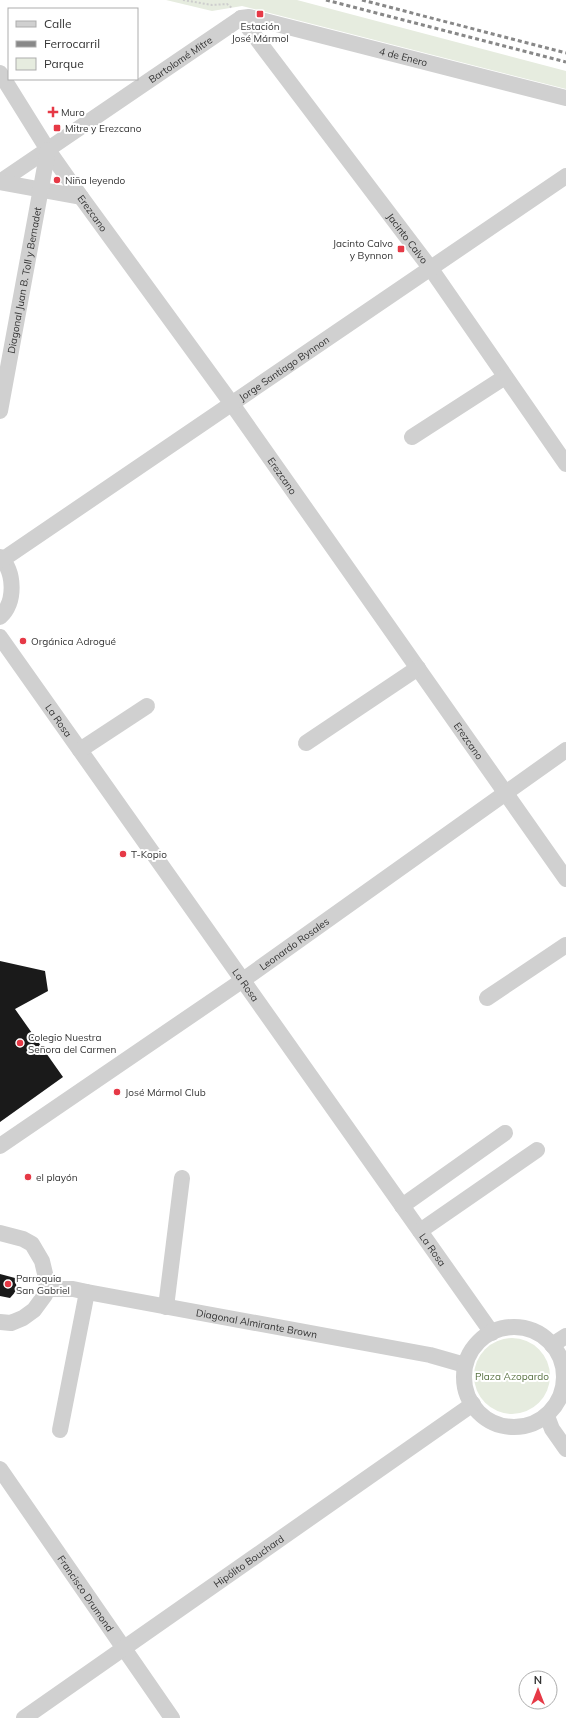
<svg xmlns="http://www.w3.org/2000/svg" width="566" height="1718" viewBox="0 0 566 1718" font-family="Mulish,sans-serif">
<style>
.green{fill:#e6ecdf}
.building{fill:#1a1a1a}
.lines{fill:none;stroke-linecap:round;stroke-linejoin:round}
.path{stroke:#cdcdcd;stroke-width:2;stroke-dasharray:2 2;stroke-linecap:butt}
.minor{stroke:#d0d0d0;stroke-width:16}
.rail{stroke:#888;stroke-width:3;stroke-dasharray:4 3;stroke-linecap:butt}
.poi-dot{fill:#e63946;stroke:#fff;stroke-width:1.5}
.labels{text-anchor:middle;dominant-baseline:central;stroke-width:4;stroke-linejoin:round;paint-order:stroke}
.poi-label{font-size:10px;fill:#333;stroke:#fff;text-anchor:start}
.street-label{font-size:10px;fill:#333;stroke:#fff}
.park-label{font-size:10px;fill:#56703f;stroke:#fff}
</style>
<rect width="100%" height="100%" fill="#fff"/>
<g class="green">
<polygon points="166,0 297,0 566,71 566,89 242,6 212,11"/>
<circle cx="512" cy="1376" r="38"/>
</g>
<g class="building">
<polygon points="0,961 45,971 48,991 15,1009 63,1077 0,1122"/>
<polygon points="0,1274 15,1278 17,1290 10,1298 0,1296"/>
</g>
<g class="lines">
<polyline class="path" points="183,0 212,5 227,4 232,8"/>
<g class="minor">
<path id="s1" d="M241 18 431 269 566 464"/>
<path id="s2" d="M0 73 48 150 81 197 232 404 566 879"/>
<path id="s3" d="M0 182 241 18 249 17 566 98"/>
<polyline points="0,182 81,197"/>
<path id="s4" d="M0 411 48 150"/>
<polyline points="412,437 505,377"/>
<path d="M0 557C15 572 16 602 0 617"/>
<path id="s5" d="M2 560 566 176"/>
<path id="s6" d="M0 637 492 1333"/>
<polyline points="306,743 418,668"/>
<polyline points="80,750 147,706"/>
<polyline points="487,998 566,945"/>
<path id="s7" d="M0 1146 243 980 566 750"/>
<polyline points="402,1206 505,1133"/>
<polyline points="420,1231 537,1150"/>
<polyline points="0,1233 23,1239 32,1244 42,1261 47,1282 45,1295 34,1310 23,1318 11,1323 0,1322"/>
<path id="s8" d="M47 1289H73L87 1292 430 1355 465 1365"/>
<polyline points="166,1307 182,1178"/>
<circle cx="514" cy="1377" r="50"/>
<polyline points="552,1345 566,1336"/>
<polyline points="547,1416 552,1429 566,1449"/>
<polyline points="60,1430 87,1292"/>
<path id="s9" d="M0 1469 172 1718"/>
<path id="s10" d="M24 1718 473 1404"/>
</g>
<g class="rail">
<polyline points="326,0 566,62"/>
<polyline points="362,0 566,53"/>
</g>
</g>
<g class="poi-dot">
<rect x="256" y="10" width="8" height="8" rx="2"/>
<path d="M51 106h4v4h4v4h-4v4h-4v-4h-4v-4h4z"/>
<rect x="53" y="124" width="8" height="8" rx="2"/>
<circle cx="57" cy="180" r="4"/>
<rect x="397" y="245" width="8" height="8" rx="2"/>
<circle cx="23" cy="641" r="4"/>
<circle cx="123" cy="854" r="4"/>
<circle cx="20" cy="1043" r="4"/>
<circle cx="117" cy="1092" r="4"/>
<circle cx="28" cy="1177" r="4"/>
<circle cx="8" cy="1284" r="4"/>
</g>
<g class="labels">
<g class="poi-label">
<text x="260" y="26" text-anchor="middle">Estación<tspan x="260" dy="12">José Mármol</tspan></text>
<text x="61" y="112">Muro</text>
<text x="65" y="128">Mitre y Erezcano</text>
<text x="65" y="180">Niña leyendo</text>
<text x="393" y="243" text-anchor="end">Jacinto Calvo<tspan x="393" dy="12">y Bynnon</tspan></text>
<text x="31" y="641">Orgánica Adrogué</text>
<text x="131" y="854">T-Kopio</text>
<text x="28" y="1037">Colegio Nuestra<tspan x="28" dy="12">Señora del Carmen</tspan></text>
<text x="125" y="1092">José Mármol Club</text>
<text x="36" y="1177">el playón</text>
<text x="16" y="1278">Parroquia<tspan x="16" dy="12">San Gabriel</tspan></text>
</g>
<g class="street-label">
<text stroke="none"><textPath href="#s3" startOffset="459">4 de Enero</textPath></text>
<text stroke="none"><textPath href="#s3" startOffset="218">Bartolomé Mitre</textPath></text>
<text stroke="none"><textPath href="#s2" startOffset="168">Erezcano</textPath></text>
<text stroke="none"><textPath href="#s1" startOffset="276">Jacinto Calvo</textPath></text>
<text stroke="none"><textPath href="#s4" startOffset="133">Diagonal Juan B. Toll y Bernadet</textPath></text>
<text stroke="none"><textPath href="#s5" startOffset="341">Jorge Santiago Bynnon</textPath></text>
<text stroke="none"><textPath href="#s2" startOffset="492">Erezcano</textPath></text>
<text stroke="none"><textPath href="#s6" startOffset="102">La Rosa</textPath></text>
<text stroke="none"><textPath href="#s2" startOffset="816">Erezcano</textPath></text>
<text stroke="none"><textPath href="#s7" startOffset="357">Leonardo Rosales</textPath></text>
<text stroke="none"><textPath href="#s6" startOffset="426">La Rosa</textPath></text>
<text stroke="none"><textPath href="#s6" startOffset="750">La Rosa</textPath></text>
<text stroke="none"><textPath href="#s8" startOffset="213">Diagonal Almirante Brown</textPath></text>
<text stroke="none"><textPath href="#s10" startOffset="274">Hipólito Bouchard</textPath></text>
<text stroke="none"><textPath href="#s9" startOffset="151">Francisco Drumond</textPath></text>
</g>
<g class="park-label">
<text x="512" y="1376">Plaza Azopardo</text>
</g>
</g>
<rect x="8" y="8" width="130" height="72" fill="#ffffff" stroke="#adadad"/>
<rect x="16" y="21" width="20" height="6" fill="#d0d0d0" stroke="#adadad"/>
<text x="44" y="28" font-size="12" fill="#333333">Calle</text>
<rect x="16" y="41" width="20" height="6" fill="#888888" stroke="#adadad"/>
<text x="44" y="48" font-size="12" fill="#333333">Ferrocarril</text>
<rect x="16" y="58" width="20" height="12" fill="#e6ecdf" stroke="#adadad"/>
<text x="44" y="68" font-size="12" fill="#333333">Parque</text>
<g transform="translate(538 1690)"><circle r="19" fill="#ffffff" stroke="#adadad"/>
<path d="M0-3L7 15L0 10L-7 15Z" fill="#e63946"/>
<text y="-6" font-size="11" font-weight="bold" text-anchor="middle" fill="#333333">N</text>
</g>
</svg>
